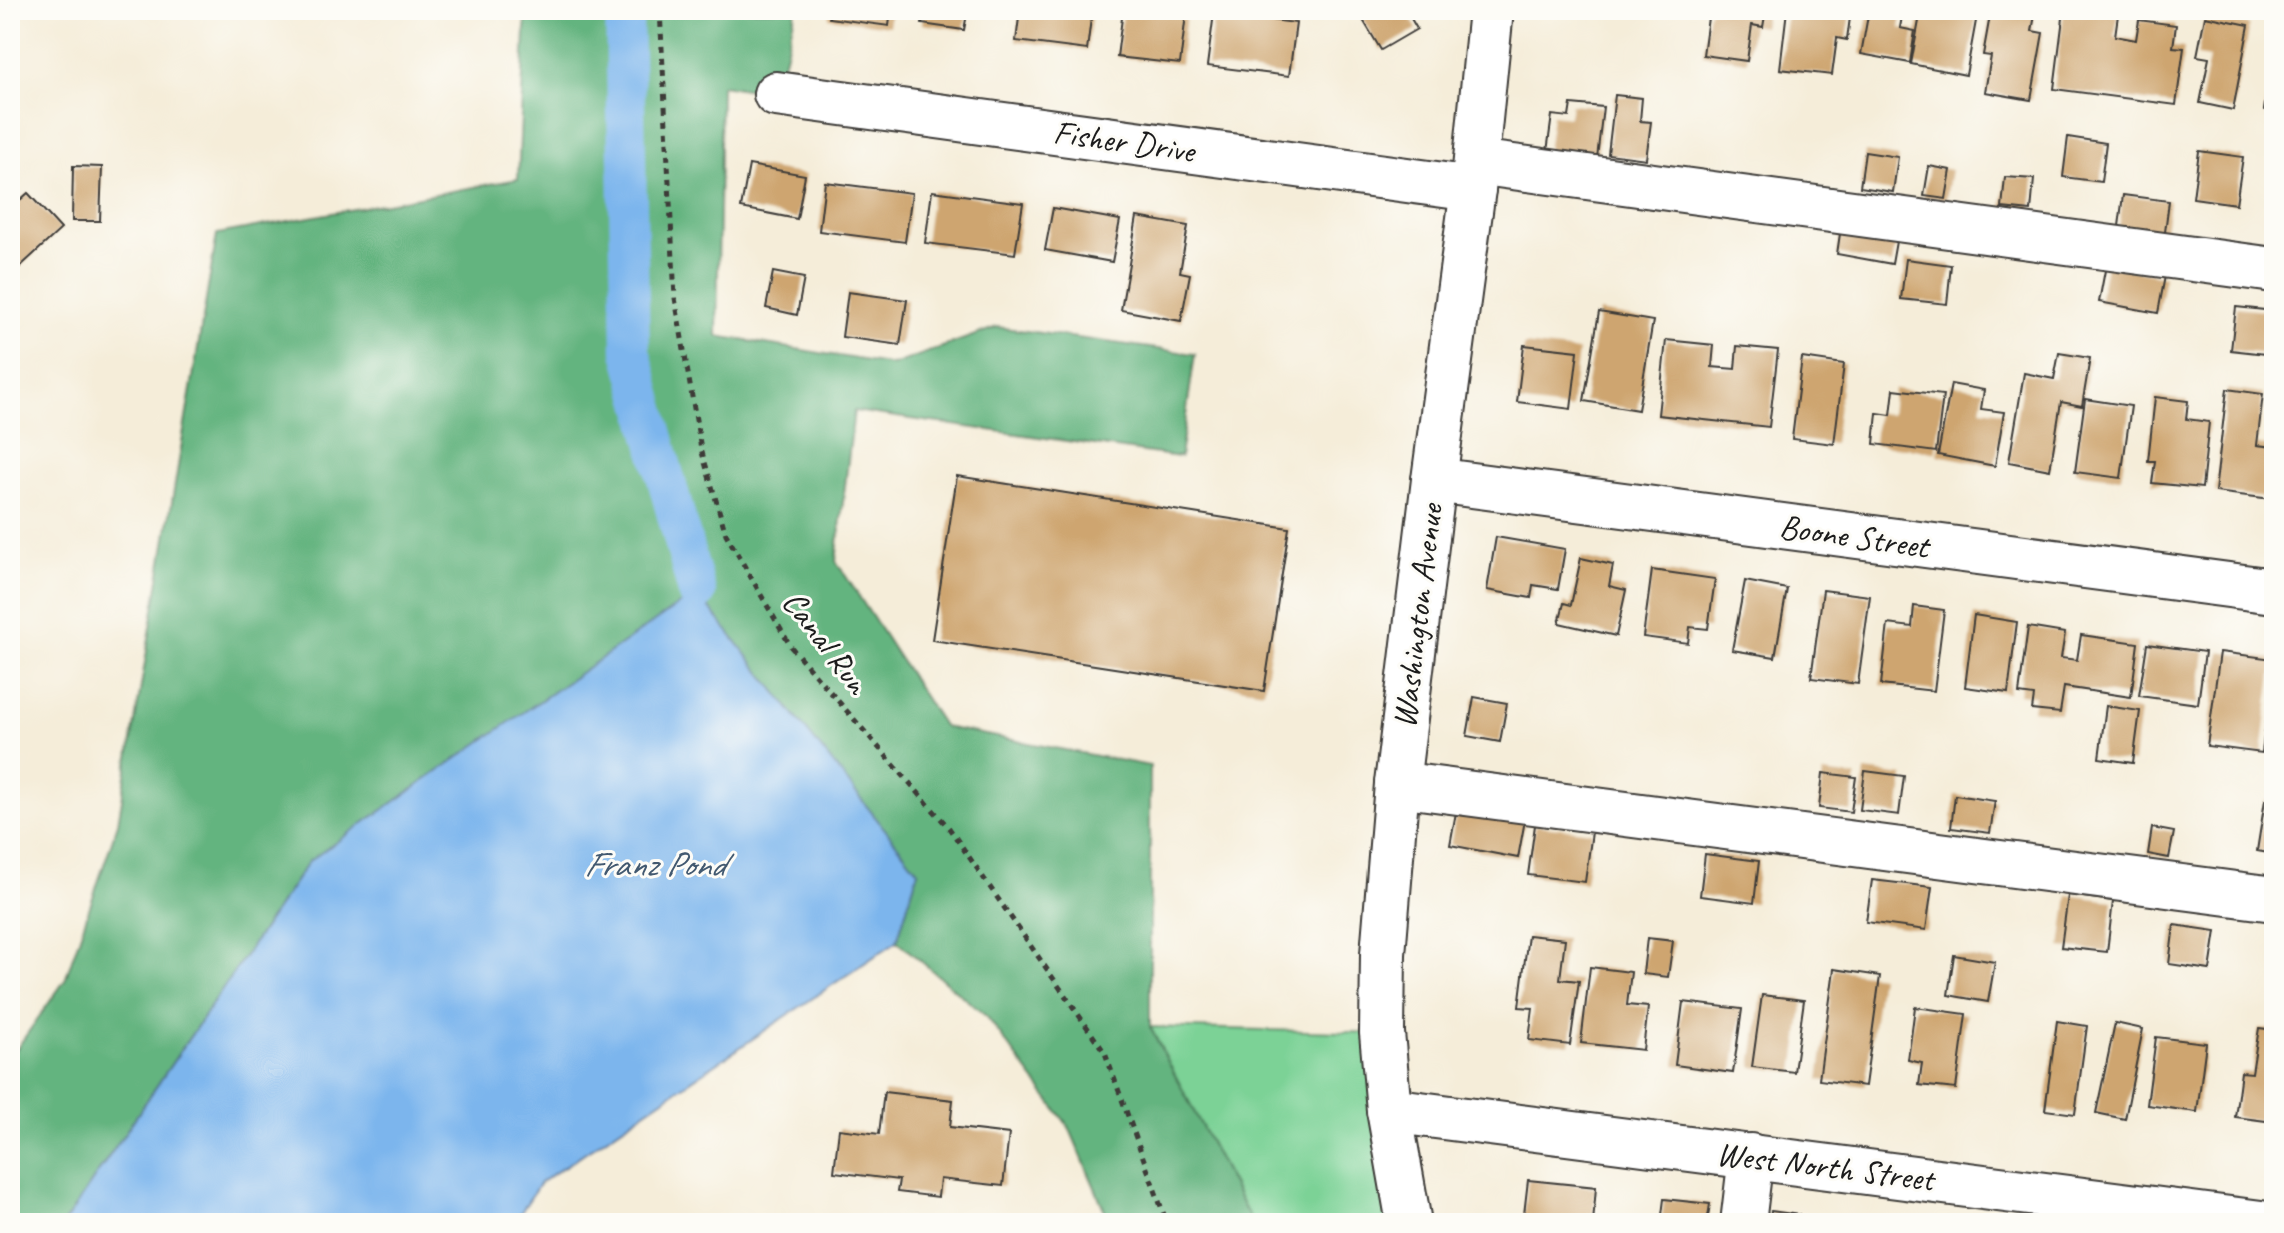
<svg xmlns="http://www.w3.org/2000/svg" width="2284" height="1233" viewBox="0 0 2284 1233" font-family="Caveat,sans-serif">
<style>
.green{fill:#7bd296;stroke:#4c7759;stroke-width:2}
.forest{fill:#64b47f;stroke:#40684e;stroke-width:2}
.water{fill:#7cb5ed;stroke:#4c6884;stroke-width:2}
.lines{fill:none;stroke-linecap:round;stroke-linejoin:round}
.canal{stroke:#7cb5ed;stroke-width:38}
.building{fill:#cea56f}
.minor-casing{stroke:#3d3b38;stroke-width:48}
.path{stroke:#3d3b38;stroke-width:5;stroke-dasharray:6 6;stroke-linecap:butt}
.minor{stroke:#fff;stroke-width:44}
.labels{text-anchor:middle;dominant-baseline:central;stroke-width:6;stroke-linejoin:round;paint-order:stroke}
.street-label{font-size:34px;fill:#1c1c1c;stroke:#fdfcf7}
.water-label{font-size:36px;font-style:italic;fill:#425970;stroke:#fdfcf7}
</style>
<rect width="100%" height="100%" fill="#fdfcf7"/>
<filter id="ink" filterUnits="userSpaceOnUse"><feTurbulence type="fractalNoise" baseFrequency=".0125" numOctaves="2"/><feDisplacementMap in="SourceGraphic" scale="16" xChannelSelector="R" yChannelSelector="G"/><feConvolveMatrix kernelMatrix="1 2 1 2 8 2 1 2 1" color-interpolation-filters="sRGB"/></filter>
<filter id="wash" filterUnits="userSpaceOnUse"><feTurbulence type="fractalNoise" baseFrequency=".006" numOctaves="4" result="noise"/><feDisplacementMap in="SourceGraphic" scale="32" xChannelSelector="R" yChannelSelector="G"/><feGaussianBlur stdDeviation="1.8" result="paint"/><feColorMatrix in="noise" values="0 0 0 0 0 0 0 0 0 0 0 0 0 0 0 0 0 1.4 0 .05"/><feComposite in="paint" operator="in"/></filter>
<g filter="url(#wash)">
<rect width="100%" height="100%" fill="#f5edd9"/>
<polygon class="green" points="1150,1027 1382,1033 1409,1223 1252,1223"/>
<polygon class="forest" points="526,10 796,10 776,94 721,85 717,336 893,365 997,327 1195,354 1180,457 854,411 836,561 944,727 1150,766 1150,1027 1252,1223 1110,1223 1069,1127 987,1017 897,941 918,871 309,861 64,1223 10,1223 10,1058 65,980 118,823 217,234 518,179"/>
<polygon class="water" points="697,592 918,871 897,941 540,1183 514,1223 64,1223 309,861"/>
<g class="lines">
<polyline class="canal" points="624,10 631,351 697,592"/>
</g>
<g id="blocks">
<g class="building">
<polygon points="830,10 891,10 889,26 829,18"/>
<polygon points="924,10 990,10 989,17 967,14 964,30 922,24"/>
<polygon points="1020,10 1092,10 1087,50 1016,41"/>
<polygon points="1123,10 1162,10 1186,14 1180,64 1117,57"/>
<polygon points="1357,10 1406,10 1417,29 1381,50"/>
<polygon points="1709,10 1766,10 1763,27 1752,25 1747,61 1703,55"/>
<polygon points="1787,10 1851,10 1847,40 1837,38 1832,75 1780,69"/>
<polygon points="1869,10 1903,10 1900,28 1915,31 1910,63 1861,54"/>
<polygon points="1921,10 1978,10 1966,75 1911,64"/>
<polygon points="1991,10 2036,10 2032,31 2043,33 2031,100 1985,92 1991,56 1983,55"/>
<polygon points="2064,10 2118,15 2115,36 2136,40 2139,20 2176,25 2173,47 2184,48 2176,105 2054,89"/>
<polygon points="1214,13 1296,23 1289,76 1207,66"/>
<polygon points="2205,16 2249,25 2233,110 2200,103 2209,58 2197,56"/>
<polygon points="2272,60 2274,60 2274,112 2264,110"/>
<polygon points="1615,95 1642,98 1640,121 1651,122 1646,159 1608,154"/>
<polygon points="1571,104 1603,107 1597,158 1547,152 1552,115 1569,117"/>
<polygon points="2068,137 2106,143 2101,182 2063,177"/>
<polygon points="2199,151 2243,157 2236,204 2193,198"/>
<polygon points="1865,152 1898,157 1893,192 1860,187"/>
<polygon points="749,165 805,175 797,219 741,208"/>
<polygon points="73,166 102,167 100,221 72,221"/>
<polygon points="1929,166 1951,170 1946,199 1924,196"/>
<polygon points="2005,177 2034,179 2031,211 2002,208"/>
<polygon points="825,182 912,193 905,242 819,231"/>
<polygon points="932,191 1023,203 1015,254 925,243"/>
<polygon points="28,193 61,229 10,276 10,209"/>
<polygon points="2123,195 2169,201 2164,240 2118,234"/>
<polygon points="1053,208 1120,220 1112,262 1045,250"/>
<polygon points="1137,217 1188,226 1180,272 1190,274 1181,321 1121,310"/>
<polygon points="1842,220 1898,230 1892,264 1837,254"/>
<polygon points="1906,259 1951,265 1947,304 1901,299"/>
<polygon points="2106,265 2165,276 2158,313 2099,302"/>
<polygon points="773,272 804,278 797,315 766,308"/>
<polygon points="848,292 907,300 900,345 842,337"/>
<polygon points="2236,307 2274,311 2274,355 2231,350"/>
<polygon points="1599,312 1653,321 1638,410 1584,401"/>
<polygon points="1666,340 1714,345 1712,367 1735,369 1737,346 1778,350 1769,427 1658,415"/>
<polygon points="1524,345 1578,351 1571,409 1517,402"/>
<polygon points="2059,353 2090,358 2082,406 2061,402 2050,470 2009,462 2024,373 2054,379"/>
<polygon points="1802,358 1844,364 1834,444 1792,439"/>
<polygon points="1951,384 1984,390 1981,409 2004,412 1995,466 1938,455"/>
<polygon points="1894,389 1943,395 1936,452 1874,444 1877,413 1891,415"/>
<polygon points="2227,389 2263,394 2257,445 2274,447 2272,499 2215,492"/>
<polygon points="2155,397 2188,401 2186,419 2209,422 2202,488 2152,483 2155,461 2148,461"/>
<polygon points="2085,399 2131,406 2121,478 2075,472"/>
<polygon points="957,476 1289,528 1264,691 932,640"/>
<polygon points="1496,537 1565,549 1558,589 1533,585 1531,598 1487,590"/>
<polygon points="1581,558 1613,565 1609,586 1626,590 1616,636 1559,623 1564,603 1571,605"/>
<polygon points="1652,570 1715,579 1708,629 1690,627 1688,643 1643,637"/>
<polygon points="1745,581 1787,589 1775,657 1732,650"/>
<polygon points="1823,590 1870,596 1858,684 1811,678"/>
<polygon points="1914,606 1944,610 1934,691 1881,685 1888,624 1912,627"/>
<polygon points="1974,615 2017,622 2008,693 1965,687"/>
<polygon points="2028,627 2065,633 2061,658 2077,660 2081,635 2138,643 2131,697 2064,687 2060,713 2032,710 2034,696 2019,694"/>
<polygon points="2147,644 2205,652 2198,704 2139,696"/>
<polygon points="2220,652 2274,659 2262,753 2207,746"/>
<polygon points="1474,697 1507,703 1500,742 1467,736"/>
<polygon points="2106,706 2140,711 2133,763 2099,758"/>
<polygon points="1865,771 1904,776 1899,815 1860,810"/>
<polygon points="1823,773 1856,777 1851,812 1819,808"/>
<polygon points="1955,795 1995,801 1990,833 1951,828"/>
<polygon points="2265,800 2274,802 2274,854 2257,851"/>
<polygon points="1457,807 1525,820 1518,858 1450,845"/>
<polygon points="1535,825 1592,832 1585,882 1528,875"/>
<polygon points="2152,828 2174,832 2169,858 2148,854"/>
<polygon points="1705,854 1759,861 1754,903 1700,896"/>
<polygon points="1872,880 1932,887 1926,930 1866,922"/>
<polygon points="2068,895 2113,901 2107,952 2061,947"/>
<polygon points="2174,925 2216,931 2210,970 2169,964"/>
<polygon points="1528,935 1565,939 1560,979 1579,981 1570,1045 1529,1040 1533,1008 1519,1007"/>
<polygon points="1647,938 1673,941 1668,977 1643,974"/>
<polygon points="1954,955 1995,962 1988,1002 1948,995"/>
<polygon points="1590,967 1631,972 1627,1005 1648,1007 1643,1050 1581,1043"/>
<polygon points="1834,969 1880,976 1865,1086 1819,1080"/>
<polygon points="1762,995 1804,1000 1794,1072 1752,1067"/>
<polygon points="1683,1002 1742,1009 1733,1073 1675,1065"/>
<polygon points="1915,1007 1966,1014 1956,1089 1919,1085 1922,1063 1908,1060"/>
<polygon points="2057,1021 2087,1026 2075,1114 2045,1110"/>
<polygon points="2115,1023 2143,1029 2125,1119 2096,1113"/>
<polygon points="2259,1028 2274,1030 2274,1122 2235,1117 2241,1072 2252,1073"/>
<polygon points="2156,1037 2206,1043 2197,1112 2147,1105"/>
<polygon points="884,1092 953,1100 950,1127 1009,1134 1003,1186 940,1179 938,1197 897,1192 899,1180 834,1172 839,1129 879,1134"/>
<polygon points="1528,1180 1596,1187 1593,1223 1574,1221 1574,1223 1523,1223"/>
<polygon points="1664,1199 1710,1204 1707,1223 1661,1223"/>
<polygon points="1771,1211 1807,1216 1806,1223 1769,1223"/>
</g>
</g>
</g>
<g filter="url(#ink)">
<use href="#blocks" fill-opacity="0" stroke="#3d3b38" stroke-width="2"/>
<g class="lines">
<defs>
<g id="minor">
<polyline points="776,94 1473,189"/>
<polyline points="1476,162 2274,270"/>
<polyline points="1434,480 2274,591"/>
<polyline points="1397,784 2274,899"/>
<polyline points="1389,1110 2261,1223"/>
<polyline points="1409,1223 1389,1110 1382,1033 1383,954 1397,784 1434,480 1473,189 1491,10"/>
<polyline points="1743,1223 1751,1156"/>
</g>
</defs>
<use href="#minor" class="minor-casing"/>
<polyline class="path" points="660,10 675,298 701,449 726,534 791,647 949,828 1105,1053 1167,1223"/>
<use href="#minor" class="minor"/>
</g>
</g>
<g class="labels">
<g class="street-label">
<text transform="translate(1124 141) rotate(8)">Fisher Drive</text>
<text transform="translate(1854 536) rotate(8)">Boone Street</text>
<text transform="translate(1417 616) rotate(-83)">Washington Avenue</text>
<text transform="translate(826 642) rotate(53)">Canal Run</text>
<text transform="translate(1825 1166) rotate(7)">West North Street</text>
</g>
<g class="water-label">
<text x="654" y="864">Franz Pond</text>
</g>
</g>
<rect width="2284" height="1233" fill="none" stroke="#fdfcf7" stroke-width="40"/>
</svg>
